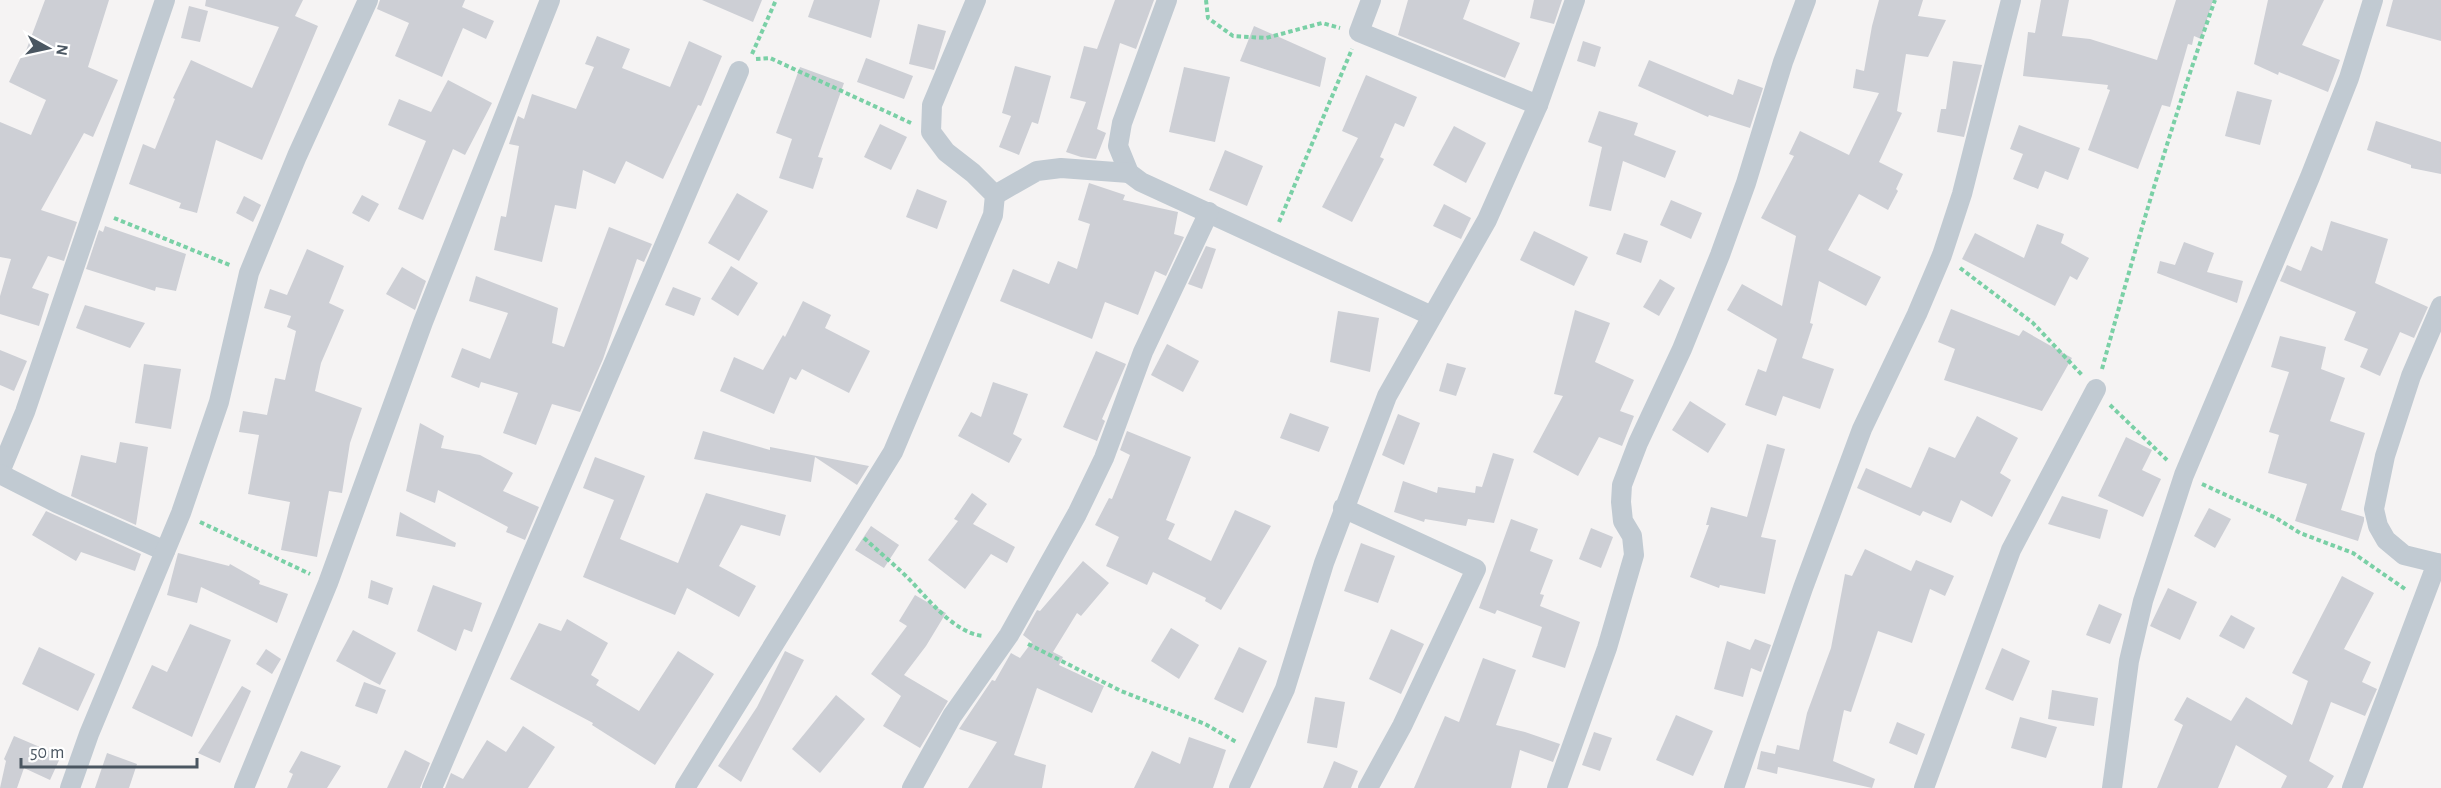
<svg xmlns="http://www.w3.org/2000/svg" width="2441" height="788" viewBox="0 0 2441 788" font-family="'Alegreya Sans',sans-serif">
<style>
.building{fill:#cdcfd5}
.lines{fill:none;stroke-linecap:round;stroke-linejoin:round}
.path{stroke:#7ad0a6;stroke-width:4;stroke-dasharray:4.5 3;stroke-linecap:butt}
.minor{stroke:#c1cad2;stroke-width:20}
</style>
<rect width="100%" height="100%" fill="#f5f3f3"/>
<g class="building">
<polygon points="45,0 109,0 88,67 118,80 93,137 84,133 41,210 77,222 64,261 48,256 32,288 49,294 39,326 0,314 0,296 11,259 0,257 0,122 31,135 46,100 9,82 22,55 24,56"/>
<polygon points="206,0 303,0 295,16 318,26 262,160 216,140 197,213 179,208 181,203 129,184 143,144 155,149 175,99 173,98 191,60 252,88 279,27 205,6"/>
<polygon points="380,0 465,0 462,7 494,21 486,39 463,28 442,77 395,56 409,23 377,9"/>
<polygon points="702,0 762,0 753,22"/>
<polygon points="814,0 880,0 871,38 808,17"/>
<polygon points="1115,0 1154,0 1136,49 1120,43 1097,129 1106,133 1096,159 1081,157 1066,152 1086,102 1070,98 1084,46 1097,49"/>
<polygon points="1408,0 1470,0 1463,19 1520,43 1505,78 1398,35"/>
<polygon points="1534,0 1562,0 1554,24 1530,18"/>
<polygon points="1879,0 1923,0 1918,16 1946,20 1928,57 1906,54 1897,111 1902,113 1879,162 1903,174 1896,189 1898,191 1888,210 1859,194 1828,250 1881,277 1866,306 1819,281 1810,323 1813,324 1802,358 1834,369 1820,409 1783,396 1776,416 1745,405 1758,369 1766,372 1777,339 1727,310 1742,284 1782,306 1796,236 1761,218 1794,156 1789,154 1800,131 1849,155 1879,93 1853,88 1856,69 1864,71 1872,26"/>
<polygon points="2041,0 2069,0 2062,36 2090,39 2157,60 2176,0 2213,0 2201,39 2194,36 2192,45 2188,44 2170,107 2162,105 2138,169 2088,150 2110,90 2107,89 2108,85 2023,76 2028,32 2035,33"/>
<polygon points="2268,0 2324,0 2302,45 2340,60 2328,92 2279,72 2278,75 2254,64"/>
<polygon points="2393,0 2441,0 2441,41 2386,26"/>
<polygon points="189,6 208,11 200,42 181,38"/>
<polygon points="918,24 946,31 934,70 909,64"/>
<polygon points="1254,26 1326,58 1320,87 1240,61"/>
<polygon points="597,36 630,49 622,68 670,87 689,41 722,56 701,106 698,105 663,179 626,161 615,184 583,170 576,209 555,205 542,262 494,250 501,216 506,217 519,146 509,144 518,116 524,119 532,94 576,109 594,67 585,64"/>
<polygon points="1583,41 1601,47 1595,67 1577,61"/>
<polygon points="866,58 913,76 904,99 857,82"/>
<polygon points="1649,60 1733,95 1738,79 1763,88 1750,128 1709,115 1708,117 1638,86"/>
<polygon points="1953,61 1982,65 1964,137 1937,132 1941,109 1946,109"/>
<polygon points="1015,66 1051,76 1038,124 1032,122 1019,155 999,147 1011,116 1002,113"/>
<polygon points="800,67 844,83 818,157 823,158 813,189 779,178 792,139 776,133"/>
<polygon points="1184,67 1230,77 1215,142 1169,132"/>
<polygon points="1366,75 1417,97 1404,127 1395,123 1380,157 1384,159 1352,222 1322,207 1358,138 1342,131"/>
<polygon points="448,80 492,103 465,155 453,149 423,220 398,209 426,141 388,125 399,99 431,112"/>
<polygon points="2237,91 2272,100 2260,145 2225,136"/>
<polygon points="1599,111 1638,123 1634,135 1676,151 1665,178 1623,161 1611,211 1589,206 1602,147 1588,142"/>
<polygon points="2376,121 2441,142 2441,174 2411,168 2411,165 2367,150"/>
<polygon points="880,124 907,137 891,170 864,157"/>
<polygon points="2019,125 2080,148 2068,180 2045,171 2038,189 2013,179 2023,154 2010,149"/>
<polygon points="1454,126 1486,143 1466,183 1433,165"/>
<polygon points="1225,150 1263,166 1247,206 1209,190"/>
<polygon points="1089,183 1125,195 1123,200 1178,212 1174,234 1184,237 1166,276 1155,271 1138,315 1105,302 1092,339 1000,301 1013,269 1049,284 1058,261 1077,269 1090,224 1078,220"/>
<polygon points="917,189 947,201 937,229 906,217"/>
<polygon points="737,193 768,211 739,261 708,243"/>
<polygon points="362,195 379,204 369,222 352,213"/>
<polygon points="244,196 261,205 253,222 236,213"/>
<polygon points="1671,200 1702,213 1691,239 1660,225"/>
<polygon points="1444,204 1471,218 1461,239 1433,226"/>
<polygon points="2331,221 2388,239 2375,283 2428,307 2414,338 2400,332 2380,376 2360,367 2368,349 2344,340 2356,312 2280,281 2287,265 2301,271 2311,246 2322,251"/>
<polygon points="2037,224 2064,234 2061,243 2089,258 2077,280 2070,276 2055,306 1962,259 1975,233 2024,258"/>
<polygon points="105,226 186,254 176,291 156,287 155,291 86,269 99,230 103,232"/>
<polygon points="609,227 652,244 644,262 637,259 603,359 580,412 552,404 536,445 503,433 518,393 481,382 479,388 451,377 462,348 490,359 508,313 469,301 476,276 558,308 552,343 564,347"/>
<polygon points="1534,231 1588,257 1574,286 1520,260"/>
<polygon points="1624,233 1648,241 1641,263 1616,254"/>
<polygon points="2184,242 2214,253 2207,272 2243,281 2237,303 2157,273 2160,261 2175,265"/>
<polygon points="1206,246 1216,249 1202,289 1188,284"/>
<polygon points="307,249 344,266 329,303 344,310 321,363 315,391 362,408 350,443 342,493 329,491 317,557 281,550 290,502 248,494 259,435 239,432 243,411 267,415 275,378 285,380 296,331 287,327 291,316 264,308 270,289 287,295"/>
<polygon points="731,266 758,283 738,316 711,299"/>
<polygon points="402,267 426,281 415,310 386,294"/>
<polygon points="1660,279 1675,288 1659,316 1643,307"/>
<polygon points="673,287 701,298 694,316 665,305"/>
<polygon points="803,301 831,315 825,328 870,351 849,393 802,369 796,380 790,377 774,414 720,391 734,357 763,370 783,335 785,337"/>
<polygon points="85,305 145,323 130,348 76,328"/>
<polygon points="1951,309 2019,336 2023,330 2072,358 2042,411 1944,380 1955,349 1938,342"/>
<polygon points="1575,310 1610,323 1595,362 1634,380 1620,411 1634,416 1622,446 1599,437 1578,476 1533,452 1563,396 1554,394"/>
<polygon points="1338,311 1379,318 1370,372 1330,362"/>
<polygon points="2280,336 2326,347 2321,369 2345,378 2330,421 2365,433 2341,510 2364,517 2364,521 2358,541 2295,521 2307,484 2268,473 2279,435 2269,432 2289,372 2271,367"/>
<polygon points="1167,344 1199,361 1183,392 1151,375"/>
<polygon points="0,350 27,361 14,391 0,385"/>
<polygon points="1096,351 1126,364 1102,419 1105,421 1097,441 1063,427"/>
<polygon points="1447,363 1466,368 1456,396 1439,391"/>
<polygon points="144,364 181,369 171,429 135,423"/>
<polygon points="993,382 1028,394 1013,434 1022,439 1009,463 958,436 971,412 981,417"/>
<polygon points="1690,401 1726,424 1708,453 1672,430"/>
<polygon points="1290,413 1329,427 1319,452 1280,438"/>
<polygon points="1398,414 1420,423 1404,465 1382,455"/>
<polygon points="1977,416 2018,438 2000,473 2011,480 1992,517 1961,500 1951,523 1923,511 1920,516 1857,488 1866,468 1911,488 1929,447 1955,458"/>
<polygon points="420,423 444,436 441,448 480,455 513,473 503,491 539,507 525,540 506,532 508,527 438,490 435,503 406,491"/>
<polygon points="703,431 770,450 770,447 869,466 857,485 815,457 811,482 694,459"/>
<polygon points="1127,431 1191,457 1166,520 1175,524 1168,539 1211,561 1235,510 1271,526 1221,610 1205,601 1206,598 1153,572 1147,585 1106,566 1119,537 1095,525 1109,498 1112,499 1130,455 1120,450"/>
<polygon points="2126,437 2152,450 2142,470 2161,479 2143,517 2098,496"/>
<polygon points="120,442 148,447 136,525 71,496 81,455 116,463"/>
<polygon points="1767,444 1785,449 1761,537 1776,540 1765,594 1720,585 1719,588 1690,577 1709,525 1706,525 1711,507 1747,517"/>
<polygon points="1493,453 1514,459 1494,523 1468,519 1466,526 1425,519 1424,522 1394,512 1403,481 1437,493 1438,487 1475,493 1476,486 1482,487"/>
<polygon points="595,457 645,476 620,539 678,563 706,493 786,515 780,536 741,525 719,566 756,586 739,617 687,588 675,615 583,577 614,500 583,488"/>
<polygon points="972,493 987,504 973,524 1015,547 1007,563 991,554 965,589 928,560 958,521 954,519"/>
<polygon points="2062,496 2108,510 2100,539 2048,524"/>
<polygon points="2209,508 2231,519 2215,548 2194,536"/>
<polygon points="46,511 141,554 135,571 81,552 76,561 32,535"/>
<polygon points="400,512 456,543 455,547 396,536"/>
<polygon points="1511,519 1538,529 1530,551 1553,560 1540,594 1544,595 1540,606 1580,622 1565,668 1532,657 1542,627 1497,610 1495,614 1479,608"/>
<polygon points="871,526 899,545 884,568 855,550"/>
<polygon points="1591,528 1613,537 1601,568 1579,559"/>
<polygon points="1361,543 1395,556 1378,603 1344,591"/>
<polygon points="1865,549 1911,571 1916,560 1954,576 1945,596 1930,589 1912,643 1878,631 1851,712 1844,710 1833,761 1875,779 1872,788 1778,767 1777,774 1757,769 1761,751 1775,754 1777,745 1799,750 1807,713 1831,648 1845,574 1852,576"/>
<polygon points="178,553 229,566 230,564 260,581 259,584 288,594 277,623 201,587 197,603 167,595"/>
<polygon points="1083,561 1109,583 1081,616 1077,613 1053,652 1063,657 1059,665 1104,686 1092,713 1037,688 1014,755 1046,765 1042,788 968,788 997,742 959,729 992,680 995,681 1011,653 1020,658 1032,642 1023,635 1037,610 1040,611"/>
<polygon points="2342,576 2374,593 2344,649 2371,662 2362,682 2377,689 2365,716 2331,702 2309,761 2334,776 2327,788 2281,788 2287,776 2236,745 2218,788 2157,788 2183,725 2174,720 2187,697 2231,721 2246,697 2292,725 2308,681 2292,673"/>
<polygon points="371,580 393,588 388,605 368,598"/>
<polygon points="433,585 482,603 472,632 464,629 456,651 417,631"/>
<polygon points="2168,588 2197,602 2180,640 2150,626"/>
<polygon points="915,595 946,613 926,646 904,675 948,701 920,748 883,726 901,696 871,674 907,626 899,621"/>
<polygon points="2099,604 2122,614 2110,644 2086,635"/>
<polygon points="2231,615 2255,628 2244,649 2219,636"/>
<polygon points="567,619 608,643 591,675 599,680 596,685 639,711 678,651 714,674 655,765 592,725 593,723 510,679 539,623 561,631"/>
<polygon points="190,624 231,640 192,737 132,708 152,665 167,672"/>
<polygon points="1171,628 1199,645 1179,679 1151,661"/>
<polygon points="1391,629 1424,644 1401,694 1369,679"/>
<polygon points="353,630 396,653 380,685 336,661"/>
<polygon points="1755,639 1771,645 1761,672 1751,668 1743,697 1714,689 1727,641 1750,650"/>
<polygon points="39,647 95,674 78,711 22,684"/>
<polygon points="1239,647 1267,661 1243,713 1214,699"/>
<polygon points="2002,648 2030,661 2013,701 1985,689"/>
<polygon points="266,649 281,659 272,674 256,664"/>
<polygon points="785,651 804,660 741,782 718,766 757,707"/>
<polygon points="1483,658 1516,670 1496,725 1525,732 1560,744 1553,762 1520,750 1511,788 1414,788 1445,716 1459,722"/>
<polygon points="364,682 386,690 377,714 355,706"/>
<polygon points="242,686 251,691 220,763 198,753"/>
<polygon points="2052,690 2098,698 2094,726 2048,719"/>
<polygon points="836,695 865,719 820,773 792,749"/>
<polygon points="1315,697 1345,702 1337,748 1307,743"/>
<polygon points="1676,715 1713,731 1693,776 1656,760"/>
<polygon points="2020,717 2057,727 2046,758 2011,748"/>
<polygon points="1897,722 1925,734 1917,755 1889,743"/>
<polygon points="523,726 555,747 528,788 445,788 451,773 463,779 487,740 506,752"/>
<polygon points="1594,732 1612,738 1600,771 1582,765"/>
<polygon points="14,736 61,756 50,780 24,768 17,788 0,788 6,761 4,759"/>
<polygon points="1189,737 1226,750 1213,788 1134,788 1152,751 1180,764"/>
<polygon points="405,750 430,763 420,788 387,788"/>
<polygon points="301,751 341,766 327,788 287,788 293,774 289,772"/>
<polygon points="107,753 137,764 129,788 95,788"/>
<polygon points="1334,761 1358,771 1351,788 1323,788"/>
</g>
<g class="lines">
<g class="path">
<polyline points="1206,0 1208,18 1233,36 1266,38 1322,23 1340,28"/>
<polyline points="752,54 776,0"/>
<polyline points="756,59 770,58 911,123"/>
<polyline points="114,218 232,266"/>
<polyline points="1279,222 1352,49"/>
<polyline points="1960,268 2033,323 2082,375"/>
<path d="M2102 369C2136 245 2172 121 2215 0"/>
<polyline points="2110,405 2167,460"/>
<polyline points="2202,484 2276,518 2300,533 2353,553 2405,589"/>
<polyline points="200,522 310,574"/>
<path d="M864 538C879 552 895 565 910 580 928 599 955 634 984 636"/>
<polyline points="1028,644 1121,691 1205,724 1238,743"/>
</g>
<g class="minor">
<polyline points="1167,0 1122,123 1118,146 1129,173 1141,182 1432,316"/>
<polyline points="1371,0 1359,32 1538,105"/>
<polyline points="995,195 1037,171 1061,168 1129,173"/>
<polyline points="2441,306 2411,376 2385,456 2374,509 2378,526 2386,540 2404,555 2441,564"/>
<polyline points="0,472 25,412 165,0"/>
<polyline points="0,474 57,503 165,551"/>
<polyline points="1343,508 1476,569 1402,726 1368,788"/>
<polyline points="70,788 89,734 181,513 219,402 249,273 297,156 368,0"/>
<polyline points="244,788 328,583 423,322 550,0"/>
<polyline points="432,788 739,71"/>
<polyline points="685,788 893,452 993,215 995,195 973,173 946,152 931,132 932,105 976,0"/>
<polyline points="912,788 952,716 1009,635 1077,514 1104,458 1143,352 1209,212"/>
<polyline points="1239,788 1285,689 1324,563 1387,396 1487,220 1538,105 1575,0"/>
<polyline points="1557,788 1607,648 1634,555 1632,536 1623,521 1621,502 1622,485 1638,443 1682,349 1720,255 1746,183 1783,62 1806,0"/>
<polyline points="1734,788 1803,588 1862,429 1917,314 1942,255 1962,194 2011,0"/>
<polyline points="1924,788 2011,550 2096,389"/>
<polyline points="2112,788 2129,661 2143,601 2184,475 2310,177 2349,78 2373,0"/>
<polyline points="2352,788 2437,563"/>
</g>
</g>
<g transform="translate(48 48) rotate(98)" stroke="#ffffff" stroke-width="4.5" paint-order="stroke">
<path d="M0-4.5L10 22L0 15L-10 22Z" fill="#4a5661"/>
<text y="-9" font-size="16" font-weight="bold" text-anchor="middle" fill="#4a5661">N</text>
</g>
<path d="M21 758v9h176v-9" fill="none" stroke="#4a5661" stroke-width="3"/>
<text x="30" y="758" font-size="18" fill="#4a5661" stroke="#ffffff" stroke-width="4.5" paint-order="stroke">50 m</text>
</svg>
